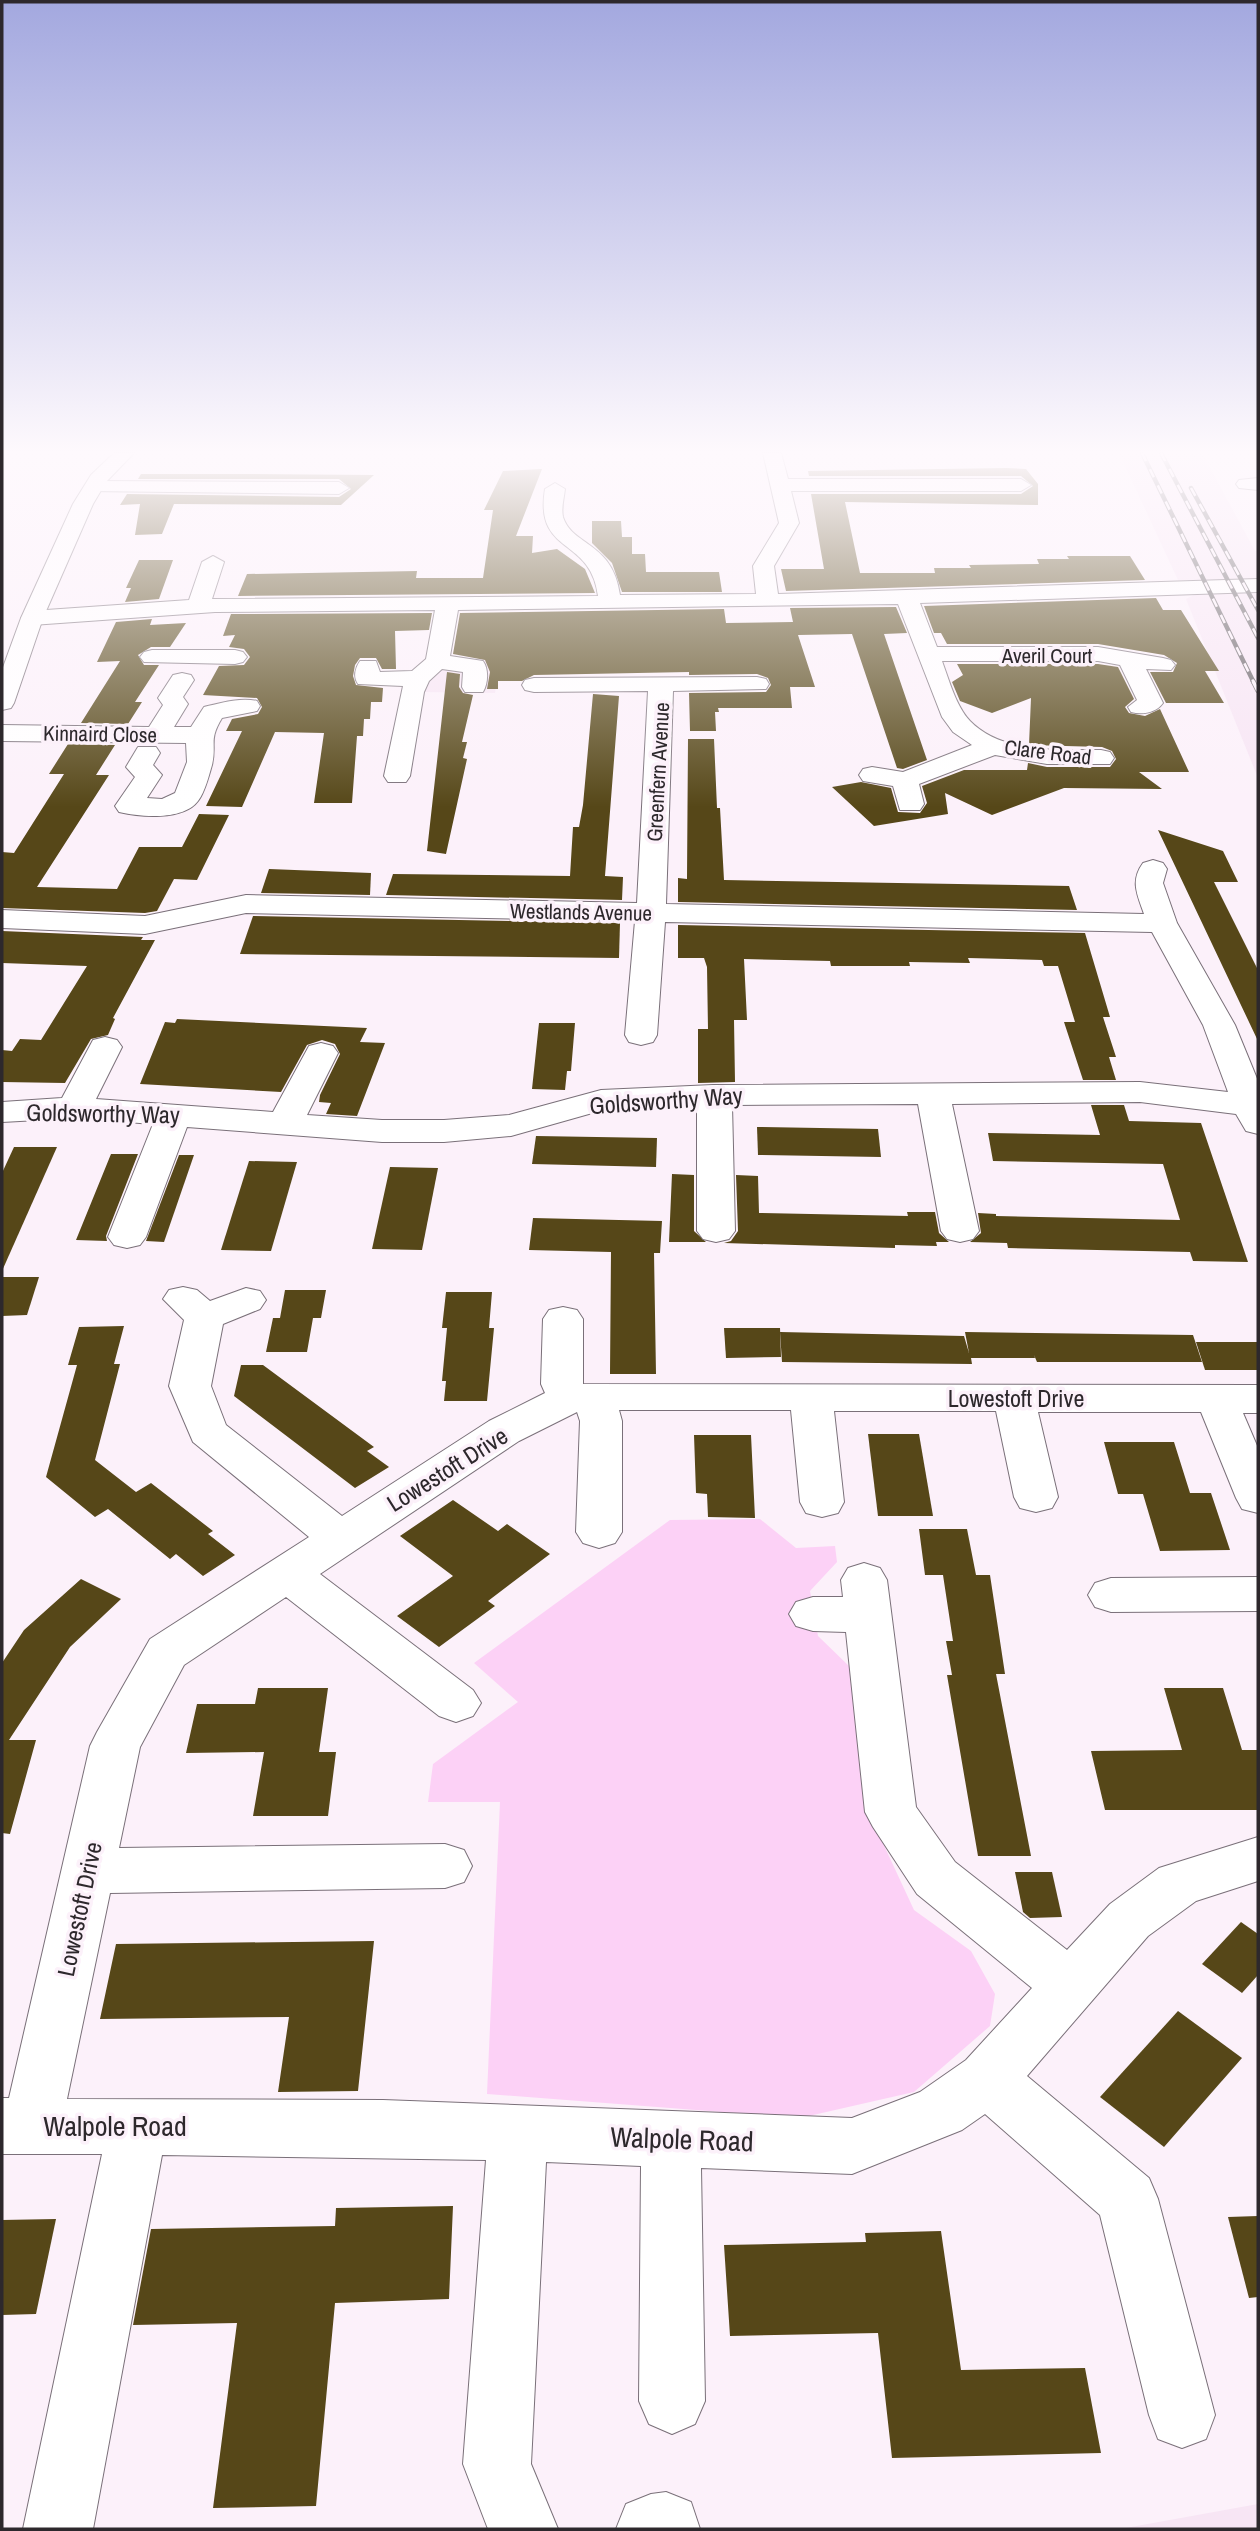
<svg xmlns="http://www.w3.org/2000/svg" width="1260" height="2531" viewBox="0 0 1260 2531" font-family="'Archivo Narrow',sans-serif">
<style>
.built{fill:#f7e5f4}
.green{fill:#fcd1f6}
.building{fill:#564718}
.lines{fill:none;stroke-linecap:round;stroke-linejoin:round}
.minor-casing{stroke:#7a7079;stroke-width:2}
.major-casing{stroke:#7a7079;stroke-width:2}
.minor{fill:#fff;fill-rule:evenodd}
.major{fill:#fff;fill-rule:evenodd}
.rail-far1-casing{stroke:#635d62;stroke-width:4.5}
.rail-casing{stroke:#635d62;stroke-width:5}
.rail-far1{stroke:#fcf1fa;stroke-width:2.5;stroke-dasharray:9;stroke-linecap:butt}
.rail{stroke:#fcf1fa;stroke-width:3.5;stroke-dasharray:11;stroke-linecap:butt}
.labels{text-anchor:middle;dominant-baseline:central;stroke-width:7;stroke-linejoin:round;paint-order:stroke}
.far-street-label{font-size:21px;fill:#2d282c;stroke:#fcf1fa}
.street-label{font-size:24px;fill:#2d282c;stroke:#fcf1fa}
.near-street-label{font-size:28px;fill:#2d282c;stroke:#fcf1fa}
</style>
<rect width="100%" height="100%" fill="#fcf1fa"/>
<g class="built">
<polygon points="1119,453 1202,453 1255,551 1258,551 1258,580 1249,584 1178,580"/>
<polygon points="1200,592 1258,594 1258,778 1186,599"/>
<polygon points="452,659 500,659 495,693 422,692 432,672"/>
<polygon points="1258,2504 1258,2529 1120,2529"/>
</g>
<polygon class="green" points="760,1519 796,1548 835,1546 837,1562 810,1591 818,1636 850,1667 868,1811 914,1910 971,1951 995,1994 990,2026 914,2092 800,2118 487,2094 500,1802 428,1802 433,1764 518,1702 474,1663 670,1520"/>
<g class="building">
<polygon points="1006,468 1026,469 1038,484 1038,505 845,502 860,573 935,573 934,568 971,568 969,565 1039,564 1037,559 1069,559 1067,556 1130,556 1145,580 786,591 781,569 824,569 811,494 1021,494 1033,486 1021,476 809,476 808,471"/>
<polygon points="542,469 516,536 533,536 532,553 557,549 585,569 595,593 238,596 247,574 417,571 416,578 483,578 493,510 484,510 503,471"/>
<polygon points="141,474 245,474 374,475 341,505 174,504 162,534 135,535 140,504 120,505 127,494 339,497 351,489 339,479 138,479"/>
<polygon points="592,521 621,521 622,537 632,537 632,554 645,554 646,572 719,572 722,592 622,592 612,563 592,543"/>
<polygon points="139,560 173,560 159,599 125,602 131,588 126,588"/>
<polygon points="1156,598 1163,610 1181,610 1219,671 1205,671 1224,703 1166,703 1150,672 1173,672 1177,663 1164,655 1098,644 947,644 941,633 934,633 924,606"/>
<polygon points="896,607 907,633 884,634 927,760 903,769 897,768 852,634 798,635 815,687 790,687 792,708 718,708 719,712 715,712 716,731 690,731 689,693 766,692 771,685 768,678 757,674 689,675 689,672 534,675 522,681 498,681 498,689 487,689 490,672 485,660 453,654 460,613 724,609 726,623 793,622 790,608"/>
<polygon points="432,613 429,630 395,631 396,669 382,669 376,658 360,658 355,665 353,676 356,685 383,688 382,702 371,702 370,719 364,719 363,736 357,736 352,803 314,803 324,733 275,732 242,807 206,806 242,731 226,731 232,719 258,714 262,707 257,698 203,695 219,666 244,665 250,657 244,649 229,647 235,635 223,636 231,614"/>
<polygon points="152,619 150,625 186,623 170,647 151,647 138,655 144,665 159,665 135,702 142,702 128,724 81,723 120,661 97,662 116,622"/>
<polygon points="957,664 1098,664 1118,667 1134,699 1125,707 1129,713 1145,716 1160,709 1189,772 1139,772 1162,789 1064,788 992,815 945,793 948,814 874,826 832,787 861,782 891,788 898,812 920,813 927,803 922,786 964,770 1027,770 1028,763 1047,767 1110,767 1116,759 1112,751 1102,747 1029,745 1031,698 992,713 960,701 952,682 963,675"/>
<polygon points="447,672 460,674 459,687 463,693 473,695 462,742 467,742 463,758 467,759 446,854 427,851"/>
<polygon points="593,694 619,696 605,876 623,877 622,900 386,895 393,874 570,876 573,827 579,827 583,805"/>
<polygon points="688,739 714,739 717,808 720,808 724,880 1069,886 1077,910 678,902 678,878 687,879"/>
<polygon points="68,744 115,745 96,775 109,775 37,887 117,889 139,847 182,847 199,814 229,815 197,880 174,879 157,911 145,913 2,908 2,852 14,853 64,774 49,774"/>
<polygon points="1158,830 1223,851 1238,882 1214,882 1258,970 1258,1041"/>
<polygon points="269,869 371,873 370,895 261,893"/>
<polygon points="253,916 620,923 619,958 240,954"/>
<polygon points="678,925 1085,933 1110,1017 1103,1017 1116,1057 1109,1057 1116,1080 1083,1080 1064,1022 1075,1022 1058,966 1044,966 1042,960 968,958 970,963 909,962 910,966 831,966 830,961 744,959 747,1020 734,1020 735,1082 698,1083 698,1029 708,1029 707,967 704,958 678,958"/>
<polygon points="2,931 143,937 141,940 155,940 113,1018 115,1019 108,1035 91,1039 65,1083 2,1082 2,1050 12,1051 20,1039 41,1040 87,966 2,963"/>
<polygon points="177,1019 367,1028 360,1042 385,1043 357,1116 326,1114 331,1103 319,1102 320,1095 340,1054 335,1044 322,1040 307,1045 281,1092 140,1084 165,1022 175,1023"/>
<polygon points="539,1023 575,1023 571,1071 567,1071 565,1090 532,1089"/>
<polygon points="1091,1105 1124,1105 1129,1121 1201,1123 1248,1262 1193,1261 1190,1252 1008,1248 1007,1243 970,1242 981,1233 978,1213 996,1214 996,1216 1180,1220 1163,1164 993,1161 988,1133 1100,1135"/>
<polygon points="757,1127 878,1129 881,1157 758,1155"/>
<polygon points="536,1136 657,1138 656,1167 532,1164"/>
<polygon points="14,1147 57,1147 2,1271 2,1173"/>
<polygon points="111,1154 138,1154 106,1236 107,1241 76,1240"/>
<polygon points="179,1155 194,1155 164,1242 146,1241"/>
<polygon points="249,1161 297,1162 271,1251 221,1250"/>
<polygon points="390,1167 438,1168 422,1250 372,1249"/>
<polygon points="672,1174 694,1175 694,1231 706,1242 669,1242"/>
<polygon points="736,1175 758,1176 759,1213 908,1216 907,1212 935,1212 939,1233 949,1242 936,1242 937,1246 895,1245 895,1248 724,1243 731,1241 738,1231"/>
<polygon points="533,1218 662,1221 660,1253 654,1253 656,1374 610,1374 611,1252 529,1250"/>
<polygon points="2,1277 39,1277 27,1315 2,1316"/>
<polygon points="285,1290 326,1290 321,1318 313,1318 307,1352 266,1352 273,1318 280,1318"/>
<polygon points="446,1292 492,1292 489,1328 494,1328 487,1401 444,1401 446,1381 442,1381 447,1328 442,1328"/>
<polygon points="124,1326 114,1364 120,1364 95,1460 136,1492 151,1483 213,1531 208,1534 235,1555 203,1576 176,1554 170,1559 108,1509 95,1517 46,1477 77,1365 68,1365 79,1327"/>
<polygon points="724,1328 780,1328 781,1357 726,1358"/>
<polygon points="780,1332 964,1336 969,1353 965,1332 1193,1335 1202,1362 1037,1362 1034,1355 1035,1358 971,1358 972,1364 782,1362"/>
<polygon points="1196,1342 1258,1342 1258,1370 1205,1370"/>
<polygon points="241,1365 263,1365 374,1447 367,1451 389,1467 355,1488 234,1396"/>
<polygon points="868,1434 919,1434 933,1516 878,1516"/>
<polygon points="694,1435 751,1435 755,1518 708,1517 707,1494 696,1493"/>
<polygon points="1104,1442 1174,1442 1190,1493 1211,1493 1230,1550 1160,1551 1143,1494 1118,1494"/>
<polygon points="453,1500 498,1531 507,1524 550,1554 488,1601 495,1606 439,1647 397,1616 453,1576 400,1536"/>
<polygon points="919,1529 967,1529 976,1575 990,1575 1005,1674 996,1674 1031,1856 978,1856 947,1675 952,1675 946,1641 953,1641 943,1575 925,1575"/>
<polygon points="81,1579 121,1599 70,1647 9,1740 36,1740 10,1834 2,1833 2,1663 24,1630"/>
<polygon points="258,1688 328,1688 319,1752 336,1752 328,1816 253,1816 264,1752 186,1753 197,1704 255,1704"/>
<polygon points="1164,1688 1223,1688 1242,1750 1258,1750 1258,1810 1105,1810 1091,1751 1182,1750"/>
<polygon points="1015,1872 1052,1872 1062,1917 1030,1918 1023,1912"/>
<polygon points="1241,1922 1258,1934 1258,1975 1242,1993 1202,1964"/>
<polygon points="374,1941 358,2091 278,2092 289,2017 100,2019 116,1944"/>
<polygon points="1178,2011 1242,2058 1164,2147 1100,2097"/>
<polygon points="453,2206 449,2299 335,2303 316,2506 213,2508 237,2323 133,2325 151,2229 335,2226 336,2208"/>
<polygon points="1258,2216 1258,2297 1249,2298 1228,2217"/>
<polygon points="56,2219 36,2314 2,2315 2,2220"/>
<polygon points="941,2231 961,2370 1085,2368 1101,2453 892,2458 878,2333 730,2336 724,2245 866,2242 865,2233"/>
</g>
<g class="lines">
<defs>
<g id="minor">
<path d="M763 453H781L788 479H1021L1031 485 1021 491H791L799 523 774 566 778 594 1258 579V592L920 603 937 647H1098L1163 658 1171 660 1175 665 1171 670 1146 669 1163 703C1156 713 1142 715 1131 712L1128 707 1137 700 1120 665 1098 661H942C949 680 956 706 970 721 1002 754 1059 750 1101 750L1110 752 1114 758 1110 764H1047L995 755 919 784 924 804 920 810H900L893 786 863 781 859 775 863 769 872 767 903 772 972 745 953 732 942 717 898 604 458 610 450 656 483 661C489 669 488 684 483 692H465L462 687 463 672 442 669 429 681 424 692 410 776 406 782H388L384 776 403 686 358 684C353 677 355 668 360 661H376L380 672 412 671 426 659 435 610 215 612 32 625 21 618 32 611 189 600 202 562 213 556 224 562 212 599 598 596C591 536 534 556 545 489L555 483 565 489C564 498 561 508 563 517 572 546 613 542 620 595L756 594 753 566 779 523Z"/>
<polygon points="1258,478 1258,490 1239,488 1236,484 1239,480"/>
<polygon points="94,481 339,482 349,488 339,494 87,491 84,487"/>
<polygon points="152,650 235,650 243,652 247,657 243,662 235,664 144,662 140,657 144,652"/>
<path d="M182 673 191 675 194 680 183 697 188 704 174 727H191L204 707C220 703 241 697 257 701L260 706 257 711 222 718C208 741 217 743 212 765 209 775 205 792 198 801 183 821 140 817 119 812L115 806 135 777 126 767 138 747H156L160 753 153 765 162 775 147 798 162 799 175 793 187 762 186 743 2 741V725L149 727 163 705 158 698 173 675Z"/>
<path d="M757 677 766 679 769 684 766 689 673 691 666 904 1144 914C1137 894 1130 881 1143 863L1153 860 1163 863 1167 869 1163 883 1177 923 1235 1025 1258 1081V1134L1246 1131 1236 1114 1140 1102 952 1104 979 1231 973 1239 960 1242 947 1239 941 1231 918 1104 732 1105 735 1231 729 1239 716 1242 703 1239 697 1231V1106L603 1110 511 1136 444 1142H382L187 1127 146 1237 140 1245 127 1248 114 1245 108 1237 153 1124 74 1118 2 1122V1102L62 1098 93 1040 105 1037 117 1040 122 1047 96 1099 273 1112 309 1046 321 1043 333 1046 338 1053 307 1115 382 1120H444L509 1115 601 1090 713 1085 1140 1082 1228 1092 1203 1025 1152 932 665 922 657 1035 653 1042 641 1045 629 1042 625 1035 635 921 246 913 145 934 2 928V910L145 916 246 895 637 903 648 691 534 692 525 690 522 685 525 680 534 678Z"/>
<polygon points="183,1287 197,1290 210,1301 246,1288 260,1291 266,1300 260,1309 223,1324 211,1386 226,1425 342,1516 489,1421 545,1393 541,1384 543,1319 549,1310 563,1307 577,1310 583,1319 583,1384 1258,1385 1258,1413 1243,1413 1258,1448 1258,1513 1242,1509 1236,1498 1201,1412 1038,1412 1058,1497 1052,1508 1036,1512 1020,1508 1014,1497 996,1411 834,1411 844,1502 838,1513 822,1517 806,1513 800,1502 791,1410 619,1410 622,1421 622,1532 615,1543 599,1548 583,1543 576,1532 580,1421 577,1412 519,1441 320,1574 473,1690 481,1703 473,1716 456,1722 439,1716 286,1597 184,1665 140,1747 119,1848 445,1844 464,1850 472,1866 464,1882 445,1888 110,1893 67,2099 383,2100 852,2118 920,2092 966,2060 1032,1988 917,1894 873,1827 865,1812 846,1632 813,1631 796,1626 789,1614 796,1602 813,1597 843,1597 841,1580 848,1568 864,1563 880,1568 887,1580 916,1807 955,1862 1067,1950 1110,1904 1159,1868 1258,1837 1258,1881 1196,1901 1148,1936 1027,2076 1149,2178 1158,2199 1215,2415 1206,2439 1182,2448 1158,2439 1149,2415 1100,2215 985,2114 962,2130 852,2174 701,2168 705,2401 695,2424 672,2434 649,2424 639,2401 641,2166 546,2162 531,2464 558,2529 488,2529 463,2464 486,2160 162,2155 93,2529 23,2529 102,2154 2,2154 2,2098 9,2098 90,1746 97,1732 150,1639 309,1537 193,1442 169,1386 184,1320 163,1299 169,1290"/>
<polygon points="1258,1577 1258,1611 1111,1612 1095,1607 1088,1595 1095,1583 1111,1578"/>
<polygon points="666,2492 691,2502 700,2529 616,2529 626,2504 651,2494"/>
</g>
<polygon id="major" points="114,453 134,453 106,482 93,504 43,618 14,703 11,708 2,710 2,670 21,618 73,504 91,475"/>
</defs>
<use href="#minor" class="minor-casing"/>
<use href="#major" class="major-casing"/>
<use href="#minor" class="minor"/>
<use href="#major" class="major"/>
<defs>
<g id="rail-far1">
<polyline points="1142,453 1254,683"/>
<polyline points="1161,453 1258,638"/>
<polyline points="1191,488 1258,610"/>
</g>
<polyline id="rail" points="1253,681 1258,691"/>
</defs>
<use href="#rail-far1" class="rail-far1-casing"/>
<use href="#rail" class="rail-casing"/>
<use href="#rail-far1" class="rail-far1"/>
<use href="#rail" class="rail"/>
</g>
<linearGradient id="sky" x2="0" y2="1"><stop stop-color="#a3a8df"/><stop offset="0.56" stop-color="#fef9fd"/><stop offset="1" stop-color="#fef9fd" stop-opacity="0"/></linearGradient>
<rect width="1260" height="807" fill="url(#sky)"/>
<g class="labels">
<g class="far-street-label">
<text x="1047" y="655">Averil Court</text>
<text transform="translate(100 734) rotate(1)">Kinnaird Close</text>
<text transform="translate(1048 752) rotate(7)">Clare Road</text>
<text transform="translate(658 772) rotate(-87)">Greenfern Avenue</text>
<text transform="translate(581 912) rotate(1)">Westlands Avenue</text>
</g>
<g class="street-label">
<text transform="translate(666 1100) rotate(-4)">Goldsworthy Way</text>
<text transform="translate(103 1113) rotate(1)">Goldsworthy Way</text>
<text x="1016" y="1398">Lowestoft Drive</text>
<text transform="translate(447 1469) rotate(-32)">Lowestoft Drive</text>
<text transform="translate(79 1909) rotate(-78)">Lowestoft Drive</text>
</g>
<g class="near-street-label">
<text x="115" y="2126">Walpole Road</text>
<text transform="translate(682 2139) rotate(2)">Walpole Road</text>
</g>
</g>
<rect width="1260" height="2531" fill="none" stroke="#2d282c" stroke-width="7"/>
</svg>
